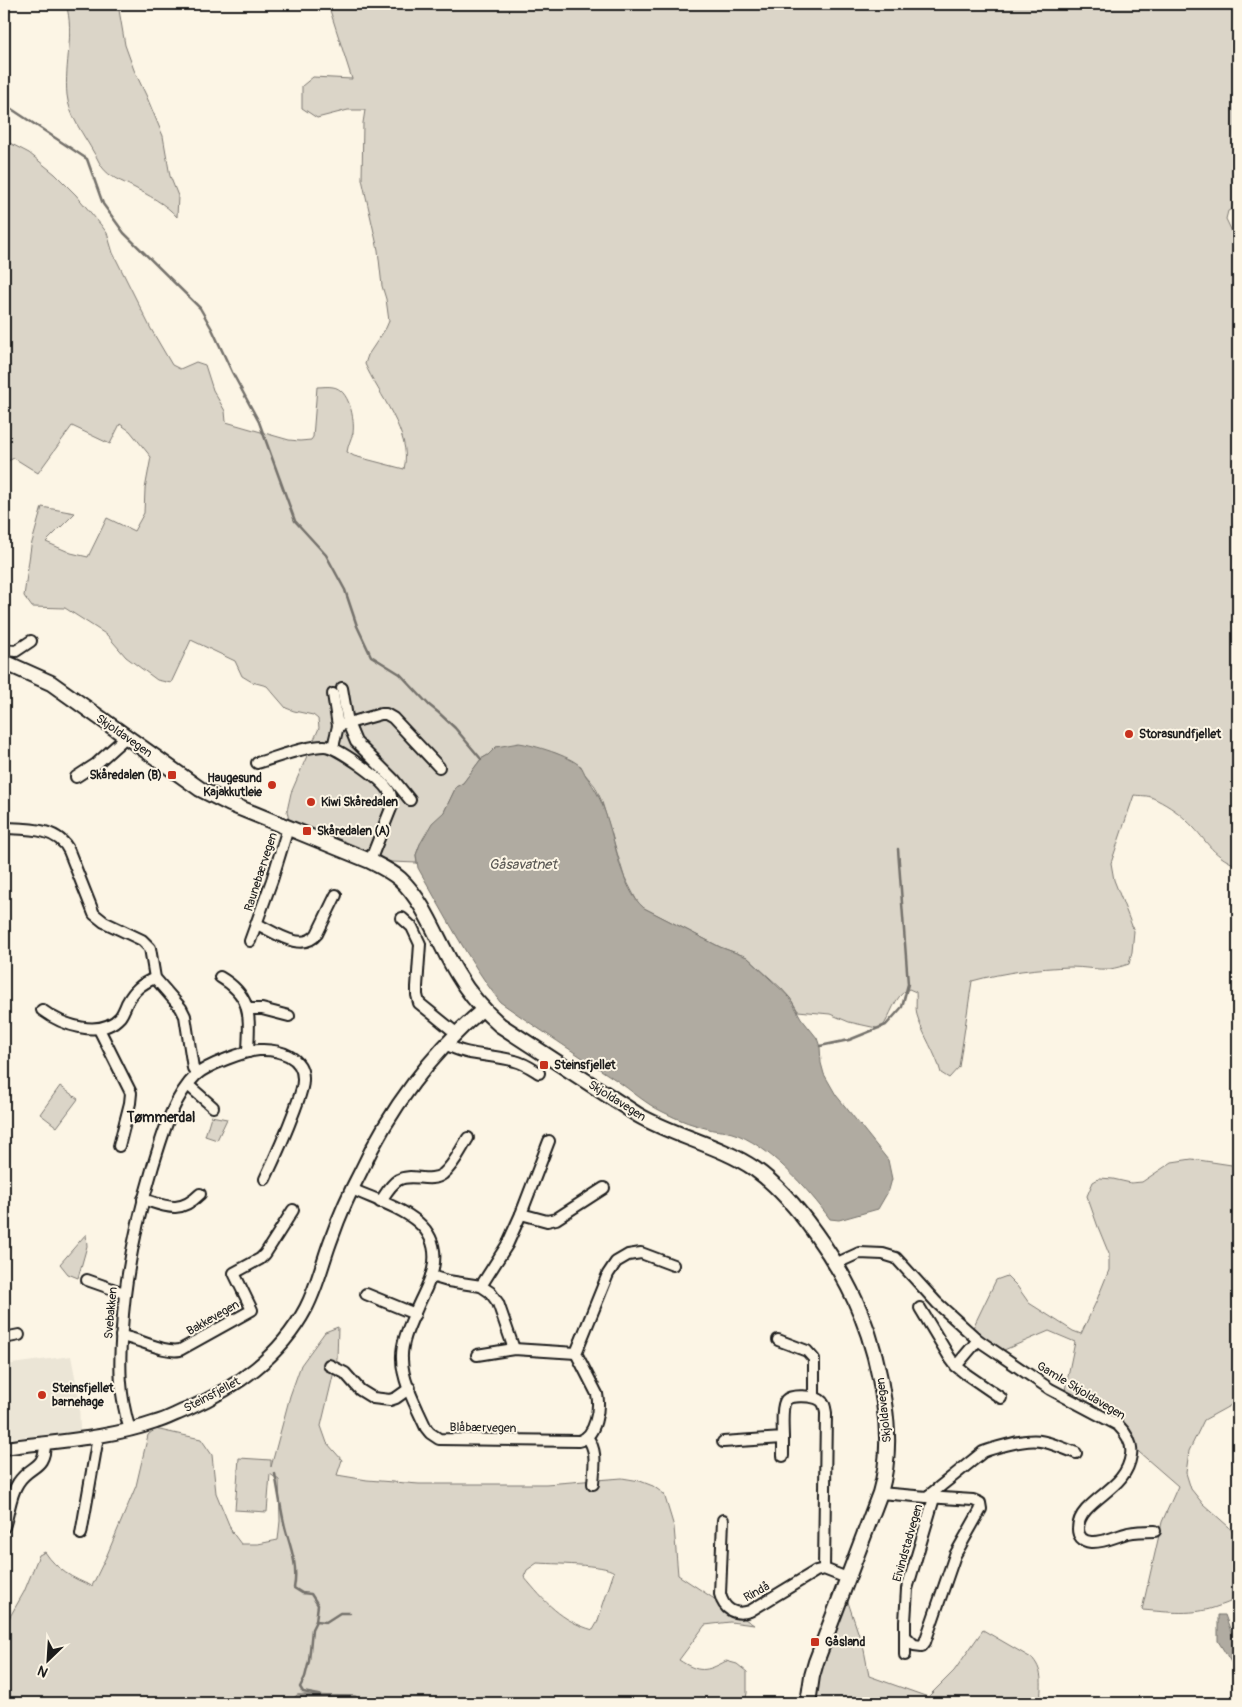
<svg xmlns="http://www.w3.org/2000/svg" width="1242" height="1707" viewBox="0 0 1242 1707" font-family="Pangolin,sans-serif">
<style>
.built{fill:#ebe5d6}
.green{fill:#dbd5c8;stroke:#7c7872;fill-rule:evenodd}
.water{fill:#b0aba1;stroke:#75726c}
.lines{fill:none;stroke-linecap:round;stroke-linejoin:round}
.stream{stroke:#75726c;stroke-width:2.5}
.minor-casing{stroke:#1c1c1c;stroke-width:14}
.tertiary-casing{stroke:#1c1c1c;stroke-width:16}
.secondary-casing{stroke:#1c1c1c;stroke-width:18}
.minor{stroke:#fcf5e5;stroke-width:10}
.tertiary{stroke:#fcf5e5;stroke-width:12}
.secondary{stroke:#fcf5e5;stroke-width:14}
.poi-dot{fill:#c8321e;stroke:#fcf5e5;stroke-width:2}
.labels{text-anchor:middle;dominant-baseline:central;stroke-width:4;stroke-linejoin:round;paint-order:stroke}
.poi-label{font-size:12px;font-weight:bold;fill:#1c1c1c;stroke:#fcf5e5;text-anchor:start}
.street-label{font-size:12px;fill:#1c1c1c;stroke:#fcf5e5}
.water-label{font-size:14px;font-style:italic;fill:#575551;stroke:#fcf5e5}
.neighbourhood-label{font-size:14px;font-weight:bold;fill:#1c1c1c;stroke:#fcf5e5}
</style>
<rect width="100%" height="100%" fill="#fcf5e5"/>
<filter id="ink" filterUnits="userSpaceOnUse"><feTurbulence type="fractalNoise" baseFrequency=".02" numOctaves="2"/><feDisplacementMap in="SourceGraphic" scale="10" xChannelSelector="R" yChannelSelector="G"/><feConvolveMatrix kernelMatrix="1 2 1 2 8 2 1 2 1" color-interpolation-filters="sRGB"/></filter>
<g filter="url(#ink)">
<polygon class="built" points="71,1356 79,1398 80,1431 13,1438 10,1434 5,1391 4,1365"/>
<g class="green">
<path d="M66 4H118L125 45 134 70 146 95 163 136 170 176 178 196 177 217C166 204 148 195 133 187 122 181 110 178 102 167 99 163 97 157 94 153 84 135 69 116 67 95 64 64 75 34 66 4Z"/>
<path d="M328 4H1238V206L1228 211 1226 219 1238 244V866C1209 854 1207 839 1186 820 1177 811 1164 803 1153 798 1148 795 1140 796 1134 795L1111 863 1114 880 1134 931 1132 952 1129 964C1123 966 1116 968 1110 969 1097 970 1084 967 1071 967 1037 968 1005 972 972 981L959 1067 949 1078 941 1073C936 1053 923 1036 917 1015 915 1008 917 999 916 992L909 989C894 995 891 1017 881 1029L849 1022 830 1014 798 1011 790 998 782 989 747 957 720 947 644 908 638 903 624 876 602 802 595 786 584 773 581 766 555 753 496 747 488 755 481 759 463 783 456 787 444 812 420 844 416 855 417 863 392 862 376 858 291 830 287 811 291 793 319 728 318 719 313 715 294 711 286 708 267 686 252 682 242 676 235 661 191 640 171 683 157 680 126 657 107 635 65 608 32 607 24 596 31 546 42 507 75 513 46 542 71 553 88 557 107 518 134 531 144 513 145 489 151 457 130 431 120 424 110 444 72 426 38 473 14 458 4 463V187L5 181 4 179V140L29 153 55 174 76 195 101 225 107 233 113 253 151 329 172 365 180 369 196 362 205 365 213 390 225 411 226 422 289 440 300 441 311 440 313 437 317 387C322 387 328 386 333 387 349 389 355 419 353 433 351 439 348 445 347 452L354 456 404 469C413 434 378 394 365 364L368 355 386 328 389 321 386 299 382 286 378 250 362 179 363 123 365 110H348L317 118 302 108V86L313 77 352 79Z"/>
<polygon points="60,1086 78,1099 57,1127 40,1114"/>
<polygon points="211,1116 227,1119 217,1140 205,1136"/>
<path d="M1192 1159 1238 1166V1397L1233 1404 1204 1420 1189 1451 1186 1473 1191 1489 1203 1504 1229 1527 1238 1540V1594C1233 1602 1228 1603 1219 1606 1193 1616 1169 1612 1142 1610L1162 1522 1178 1486 1132 1446 1126 1437 1064 1395 1075 1342 1049 1331 997 1353 973 1336 967 1340 996 1280 1007 1276 1017 1286 1029 1303 1073 1331 1081 1334 1096 1302 1109 1270V1254L1098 1227 1087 1196 1093 1182 1100 1178 1113 1179 1131 1183 1142 1182 1172 1162Z"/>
<polygon points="86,1234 87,1246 78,1278 68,1274 60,1264"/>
<path d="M338 1327 337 1359 321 1426 327 1443 342 1460 337 1475 367 1480 419 1484H546L622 1478 640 1481 653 1486 664 1494 674 1527 678 1575 754 1625 730 1622 705 1625 679 1660C699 1673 706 1672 726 1661L737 1664 747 1672V1693L745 1703H360L355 1696 298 1695 288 1703H4V1627L24 1592 39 1555 45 1552C57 1570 72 1578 92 1586L107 1555 136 1486 148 1435 155 1429 201 1439 212 1455 216 1493 232 1532 241 1544H258L278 1540 280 1521 279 1480 270 1474 267 1512 235 1510 239 1458 271 1460V1467L290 1396 301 1365 325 1332ZM537 1563C551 1564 605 1564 614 1572L597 1623 593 1630C561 1621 545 1602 524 1577L527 1570Z"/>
<path d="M846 1596 864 1650 869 1676 928 1697 954 1671 983 1630 1033 1659C1044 1672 1041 1687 1040 1703H810L817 1671Z"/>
</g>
<g class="water">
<path d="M519 743C534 745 570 756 580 766 583 768 584 773 586 776 606 801 611 834 620 865 625 880 632 898 644 908L720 947 747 957 790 998 801 1018 817 1038 820 1047 821 1063 824 1074 836 1095 888 1160 892 1179 889 1190 878 1209 839 1220 830 1219C809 1190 767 1143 732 1133 726 1131 719 1131 713 1130 696 1126 678 1120 663 1112 646 1104 632 1091 616 1080 577 1054 538 1029 500 1002 468 960 444 913 418 868L416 855 420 844 432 823 444 812 456 787 463 783 481 759 488 755 496 747Z"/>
<polygon points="1218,1615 1225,1615 1238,1651 1238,1666 1234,1667 1218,1641"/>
<polygon points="297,1695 356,1696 360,1703 288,1703"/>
</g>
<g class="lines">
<g class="stream">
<polyline points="4,104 87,159 103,204 124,233 200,308 212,329 232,372 259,422 295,521 326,555 345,590 357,626 371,656 400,674 429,705 439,713 455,728 481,759"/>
<polyline points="820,1046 849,1040 886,1025 902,1007 908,984 898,849"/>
<path d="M275 1474C279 1493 281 1513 286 1531 292 1551 298 1568 294 1588L302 1593 311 1594 318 1605 316 1621 312 1629 309 1661 305 1677 300 1687 303 1692 319 1695"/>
<polyline points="316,1621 326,1622 340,1613 350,1613"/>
</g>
<defs>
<g id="minor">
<polyline points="4,650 16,651 31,641"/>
<polyline points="342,688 348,723 356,742 394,780 410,800"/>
<polyline points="338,726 381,714 386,714 393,718 439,767"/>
<polyline points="333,747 338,726 333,694"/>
<path d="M257 763C275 758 305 746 324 746 337 746 383 780 389 791 392 796 392 801 392 806L370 861"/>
<polyline points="76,777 96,764 126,737"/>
<path d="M4 828C26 829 58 827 69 851L94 914 104 922 142 940 150 948 155 978 181 1008 185 1016 193 1068 197 1074"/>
<polyline points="402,918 412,927 420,944 417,987 417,995 419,1003 456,1033"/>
<path d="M257 924C274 932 302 953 317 934L336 895"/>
<polyline points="250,941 272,880 288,828"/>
<path d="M220 977C254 997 249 1018 248 1052"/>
<polyline points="248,1009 262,1009 289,1016"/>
<path d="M42 1010C62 1025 100 1039 120 1017 123 1013 125 1008 127 1003 134 990 141 984 155 978"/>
<polyline points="99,1029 131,1093 130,1103 119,1146"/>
<path d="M446 1044C467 1057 492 1054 515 1061 524 1063 531 1068 539 1073"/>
<polyline points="188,1085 213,1107"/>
<path d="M352 1189C388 1206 444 1218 433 1269 430 1283 422 1296 417 1308 410 1324 401 1342 402 1359 402 1381 417 1408 426 1428L430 1433 439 1439 579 1441C596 1437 600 1408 597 1394L576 1353 608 1274 616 1262 628 1255 641 1253 673 1265"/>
<path d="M143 1199C167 1207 180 1214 200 1194"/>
<path d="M380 1202C385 1195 390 1185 398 1180 411 1172 430 1184 443 1174 454 1165 461 1149 468 1138"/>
<polyline points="521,1214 547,1221 556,1219 604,1188"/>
<path d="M835 1264 859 1253 883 1254 896 1258 937 1303 978 1340 1050 1389 1118 1425C1126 1433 1133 1443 1131 1455 1127 1483 1103 1491 1086 1510 1077 1520 1072 1540 1091 1542 1104 1543 1116 1536 1128 1533 1137 1531 1146 1531 1155 1531"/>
<polyline points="431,1276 448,1281 481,1286 490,1292 498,1303 514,1349"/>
<polyline points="87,1280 124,1293"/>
<polyline points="481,1286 507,1245 521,1214 549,1141"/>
<polyline points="366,1294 415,1314"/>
<polyline points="920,1308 950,1358 956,1366 966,1374 1001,1398"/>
<path d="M121 1336C140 1339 163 1353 180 1350L252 1310 234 1273 260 1259 265 1254 293 1210"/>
<polyline points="4,1338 19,1335"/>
<polyline points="778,1340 807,1351 814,1359 814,1397"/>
<polyline points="477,1355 514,1349 576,1353"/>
<polyline points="329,1365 345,1373 360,1390 373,1398 390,1400 396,1398 410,1388"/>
<polyline points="956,1366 978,1340"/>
<path d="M130 1430C119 1396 119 1364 122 1329 125 1273 137 1220 153 1166 163 1134 172 1099 196 1075 207 1065 245 1051 259 1050 278 1049 304 1056 303 1080 303 1090 298 1100 295 1109 286 1133 276 1156 265 1179"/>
<path d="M587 1437C598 1451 594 1467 593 1484"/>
<path d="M723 1442 783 1438C783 1430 781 1406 786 1400 791 1394 814 1396 820 1400 825 1403 825 1408 826 1413L824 1569"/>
<polyline points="783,1456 783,1438"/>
<path d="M880 1493 927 1497 983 1452C990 1449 998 1447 1006 1445 1039 1436 1045 1441 1076 1453"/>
<path d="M723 1520 720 1594C724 1610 735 1616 750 1611L816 1571 824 1569 847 1578"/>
<path d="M4 1527C9 1513 10 1495 18 1483 30 1464 45 1471 45 1443"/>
<polyline points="81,1534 98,1437"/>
<polyline points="905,1636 914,1645 922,1646 925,1642 955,1555 981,1509 980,1503 973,1500 927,1497"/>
<polyline points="905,1655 905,1622 907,1589 934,1498"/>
</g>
<path id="tertiary" d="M4 1448C55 1441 107 1439 156 1422 167 1419 177 1413 188 1409 237 1387 280 1357 306 1308 318 1285 323 1260 332 1237 340 1214 350 1192 361 1171 389 1110 432 1052 483 1009"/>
<path id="secondary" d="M4 662 51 683 200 789 230 804 370 861C380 866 391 871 400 879 426 903 439 945 458 975 469 994 483 1010 500 1025L638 1115C676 1137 720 1145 755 1169 779 1186 798 1209 815 1233 854 1287 875 1337 884 1403 889 1434 889 1462 880 1493L816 1662 812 1676 808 1703"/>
</defs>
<use href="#minor" class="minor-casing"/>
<use href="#tertiary" class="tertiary-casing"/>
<use href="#secondary" class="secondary-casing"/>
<use href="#minor" class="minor"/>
<use href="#tertiary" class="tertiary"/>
<use href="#secondary" class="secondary"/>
</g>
</g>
<g class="poi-dot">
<circle cx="1129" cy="734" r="5"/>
<rect x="167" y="770" width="10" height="10" rx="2.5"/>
<circle cx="272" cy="785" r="5"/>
<circle cx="311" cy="802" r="5"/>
<rect x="302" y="826" width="10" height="10" rx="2.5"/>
<rect x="539" y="1060" width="10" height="10" rx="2.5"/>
<circle cx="42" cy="1395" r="5"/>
<rect x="810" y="1637" width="10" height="10" rx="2.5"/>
</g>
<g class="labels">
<g class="poi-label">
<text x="1139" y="734">Storasundfjellet</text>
<text x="162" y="775" text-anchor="end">Skåredalen (B)</text>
<text x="262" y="778" text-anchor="end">Haugesund<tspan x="262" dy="14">Kajakkutleie</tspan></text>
<text x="321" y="802">Kiwi Skåredalen</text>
<text x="317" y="831">Skåredalen (A)</text>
<text x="554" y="1065">Steinsfjellet</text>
<text x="52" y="1388">Steinsfjellet<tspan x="52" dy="14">barnehage</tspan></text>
<text x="825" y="1642">Gåsland</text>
</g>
<g class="street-label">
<text transform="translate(124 736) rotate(35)">Skjoldavegen</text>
<text transform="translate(261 872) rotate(-72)">Raunebærvegen</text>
<text transform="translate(617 1101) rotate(32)">Skjoldavegen</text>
<text transform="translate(111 1313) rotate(-85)">Svebakken</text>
<text transform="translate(213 1318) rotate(-30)">Bakkevegen</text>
<text transform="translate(1081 1391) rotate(31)">Gamle Skjoldavegen</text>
<text transform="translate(212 1395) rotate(-28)">Steinsfjellet</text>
<text transform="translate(884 1410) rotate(-96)">Skjoldavegen</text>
<text transform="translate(483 1428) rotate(1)">Blåbærvegen</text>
<text transform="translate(908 1543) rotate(-74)">Eivindstadvegen</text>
<text transform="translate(757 1592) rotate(-29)">Rindå</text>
</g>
<g class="water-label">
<text x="523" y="864">Gåsavatnet</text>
</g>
<g class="neighbourhood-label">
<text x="161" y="1117">Tømmerdal</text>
</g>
</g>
<rect width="1242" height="1707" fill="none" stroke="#fcf5e5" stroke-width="20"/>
<rect x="10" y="10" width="1222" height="1687" fill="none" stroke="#1c1c1c" stroke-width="2" filter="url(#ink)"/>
<g transform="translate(48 1660) rotate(205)" stroke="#fcf5e5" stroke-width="4" paint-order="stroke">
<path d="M0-4L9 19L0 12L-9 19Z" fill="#1c1c1c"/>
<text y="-8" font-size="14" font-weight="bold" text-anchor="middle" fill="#1c1c1c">N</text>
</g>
</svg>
